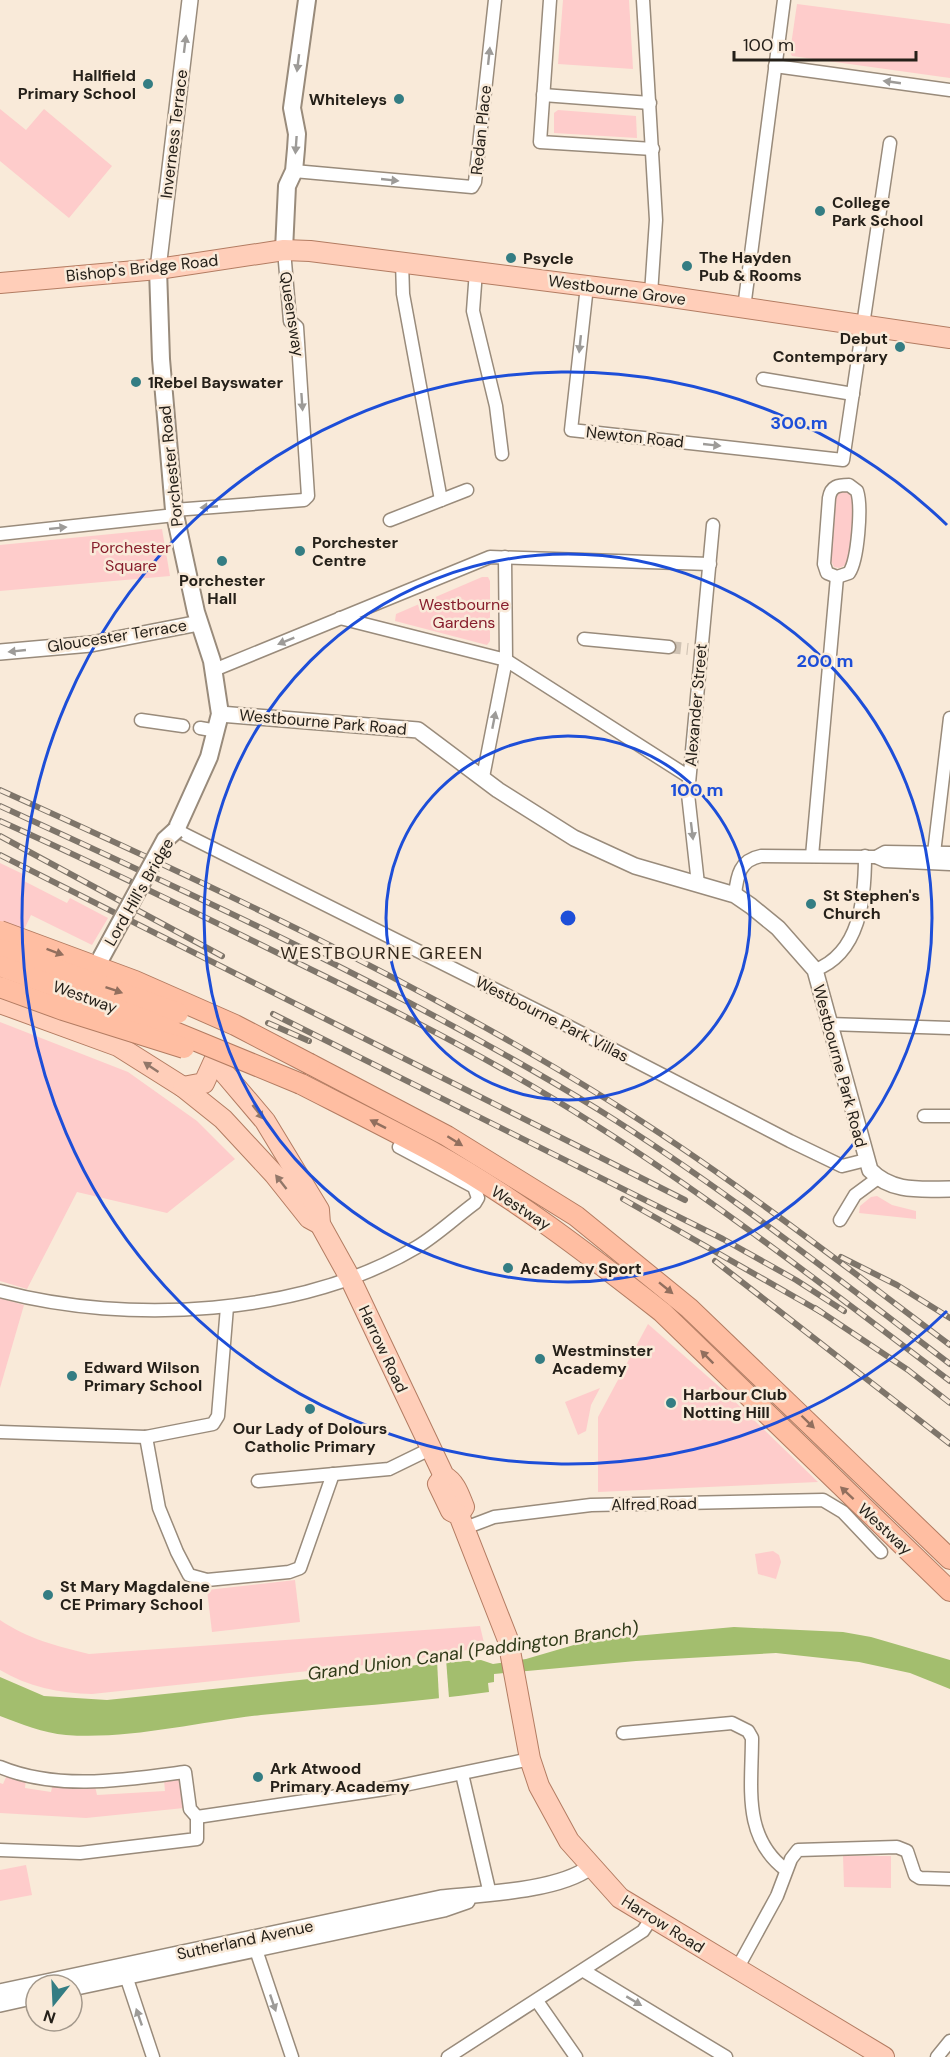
<svg xmlns="http://www.w3.org/2000/svg" width="950" height="2057" viewBox="0 0 950 2057" font-family="'DM Sans',sans-serif">
<style>
.green{fill:#fecccb}
.water{fill:#a3be6e}
.pier{fill:#f9ead9}
.lines{fill:none;stroke-linecap:round;stroke-linejoin:round}
.minor-tunnel{stroke:#cfc2b3;stroke-width:12;stroke-dasharray:12 6;stroke-linecap:butt}
.minor-casing{stroke:#998b7b;stroke-width:15}
.tertiary-casing{stroke:#998b7b;stroke-width:18}
.secondary-casing{stroke:#998b7b;stroke-width:20}
.primary-casing{stroke:#b37c62;stroke-width:22}
.trunk-casing{stroke:#b37c62;stroke-width:22}
.minor{stroke:#fff;stroke-width:12}
.tertiary{stroke:#fff;stroke-width:15}
.secondary{stroke:#fff;stroke-width:16}
.primary{stroke:#ffceb9;stroke-width:20}
.trunk{stroke:#ffbea2;stroke-width:20}
.rail-casing{stroke:#7e756a;stroke-width:6}
.rail{stroke:#f9ead9;stroke-width:4;stroke-dasharray:11;stroke-linecap:butt}
.secondary-bridge-casing{stroke:#998b7b;stroke-width:20;stroke-linecap:butt}
.trunk-bridge-casing{stroke:#b37c62;stroke-width:22;stroke-linecap:butt}
.secondary-bridge{stroke:#fff;stroke-width:16}
.trunk-bridge{stroke:#ffbea2;stroke-width:20}
.oneway{fill:#9d9b98}
.oneway2{fill:#926f5e}
.oneway3{fill:#927769}
.ring{fill:none;stroke:#1d4ed8;stroke-width:3}
.poi-dot{fill:#347d83;stroke:#f9ead9;stroke-width:2}
.labels{text-anchor:middle;dominant-baseline:central;stroke-width:5;stroke-linejoin:round;paint-order:stroke}
.poi-label{font-size:16px;font-weight:bold;fill:#252019;stroke:#f9ead9;text-anchor:start}
.street-label{font-size:16px;fill:#252019;stroke:#f9ead9}
.park-label{font-size:16px;fill:#871e2c;stroke:#f9ead9}
.neighbourhood-label{font-size:18px;letter-spacing:1.5px;fill:#34291c;stroke:#f9ead9}
.water-label{font-size:18px;font-style:italic;fill:#2e3917;stroke:#f9ead9}
.centre{fill:#1d4ed8;stroke:#f9ead9;stroke-width:3}
.ring-label{font-size:18px;text-anchor:middle;font-weight:bold;fill:#1d4ed8;stroke:#f9ead9;stroke-width:5;stroke-linejoin:round;paint-order:stroke}
</style>
<rect width="100%" height="100%" fill="#f9ead9"/>
<g class="green">
<polygon points="563,0 629,0 633,69 558,64"/>
<polygon points="797,4 950,24 950,78 792,56 790,52"/>
<polygon points="0,109 26,130 44,109 112,166 69,218 0,161"/>
<polygon points="558,110 636,116 637,138 554,133 554,113"/>
<polygon points="840,491 850,491 855,502 850,558 846,565 839,568 834,567 830,559 835,499"/>
<polygon points="162,529 170,576 0,591 0,545"/>
<polygon points="482,577 488,577 490,581 490,641 487,645 395,621 396,614"/>
<polygon points="0,863 25,875 22,880 67,903 70,898 108,918 92,945 31,915 23,932 0,922"/>
<polygon points="0,1022 128,1072 197,1121 235,1159 167,1213 77,1192 27,1289 0,1281"/>
<polygon points="877,1196 892,1205 916,1211 916,1219 859,1213 860,1206 871,1197"/>
<polygon points="0,1298 24,1305 0,1388"/>
<polygon points="648,1324 723,1390 818,1482 598,1492 598,1417"/>
<polygon points="600,1388 591,1405 586,1431 578,1435 565,1402"/>
<polygon points="773,1551 779,1555 781,1562 776,1579 758,1574 755,1554"/>
<polygon points="295,1580 300,1622 212,1632 207,1590"/>
<path d="M0 1620C28 1639 57 1646 89 1654L480 1626 485 1647 403 1661 92 1694C59 1693 28 1687 0 1670Z"/>
<polygon points="7,1775 26,1779 25,1788 51,1792 53,1783 95,1786 97,1795 165,1791 164,1780 180,1778 184,1808 86,1818 0,1813 0,1783 3,1784"/>
<polygon points="843,1856 891,1856 891,1888 844,1887"/>
<polygon points="26,1865 32,1895 0,1901 0,1870"/>
</g>
<path class="water" d="M734 1627 843 1632 871 1637 950 1660V1689L910 1673 859 1662 776 1653 636 1661 494 1674V1682L488 1683 489 1692C413 1703 337 1707 261 1715 199 1722 127 1740 66 1735 43 1733 21 1724 0 1716V1677L44 1696 107 1700 366 1673 423 1664 481 1660 493 1664 526 1659 591 1640Z"/>
<polygon class="pier" points="446,1659 449,1698 439,1699 437,1660"/>
<g class="lines">
<polyline class="minor-tunnel" points="669,647 688,649"/>
<defs>
<g id="minor">
<polyline points="550,0 540,142 653,149"/>
<polyline points="643,0 656,220 651,294"/>
<polyline points="775,66 950,90"/>
<polyline points="543,95 650,103"/>
<polyline points="294,171 472,187 475,182 495,0"/>
<polyline points="402,261 403,294 441,500"/>
<polyline points="476,271 473,311 496,406 502,454"/>
<polyline points="587,286 571,430 843,460 890,143"/>
<polyline points="744,308 784,0"/>
<polyline points="763,379 853,394"/>
<path d="M849 485 857 491C862 506 858 560 849 573L837 577 827 573 824 564 829 498C831 486 838 485 849 485Z"/>
<polyline points="174,510 304,500 308,496 297,327 290,321 284,250"/>
<polyline points="390,520 467,490"/>
<polyline points="0,534 175,515"/>
<polyline points="340,618 506,660 505,557"/>
<polyline points="584,639 669,647"/>
<polyline points="214,670 490,557 710,564"/>
<polyline points="141,720 183,726"/>
<polyline points="200,728 217,731"/>
<polyline points="483,777 506,660 689,777"/>
<polyline points="176,830 562,1023 790,1141 842,1166 866,1160"/>
<polyline points="934,853 950,718"/>
<polyline points="812,856 837,577"/>
<polyline points="876,857 885,852 950,853"/>
<polyline points="698,884 688,794 713,525"/>
<path d="M735 895C737 875 740 860 761 856L876 857 885 861 950 864"/>
<path d="M815 970C860 953 865 899 865 856"/>
<polyline points="829,1024 950,1028"/>
<polyline points="924,1116 950,1116"/>
<polyline points="840,1220 855,1195 878,1178"/>
<path d="M0 1291C128 1325 301 1316 417 1247 437 1235 456 1217 475 1203L478 1198 474 1187 399 1147"/>
<polyline points="0,1432 146,1437 213,1424 218,1416 227,1307"/>
<polyline points="146,1437 159,1508 177,1552 189,1575 207,1580 289,1572 300,1568 333,1474"/>
<polyline points="258,1481 389,1469 430,1449"/>
<polyline points="465,1528 494,1517 591,1505 823,1500 843,1512 881,1552"/>
<path d="M623 1733 732 1723 748 1731 752 1738C752 1787 742 1837 786 1870"/>
<path d="M0 1767C58 1791 125 1780 185 1772L190 1809 197 1817"/>
<polyline points="462,1774 490,1894"/>
<polyline points="197,1817 385,1789 530,1759"/>
<polyline points="0,1850 80,1853 197,1839 197,1817"/>
<polyline points="253,1941 292,2057"/>
<polyline points="737,1969 777,1896 791,1859 798,1850 897,1847 907,1851 915,1875 920,1878 950,1879"/>
<polyline points="124,1970 153,2057"/>
<polyline points="584,1971 726,2057"/>
<polyline points="537,2001 576,2057"/>
<polyline points="448,2057 643,1931 651,1919"/>
<polyline points="937,2057 950,2041"/>
</g>
<g id="tertiary">
<polyline points="158,269 190,0"/>
<polyline points="0,652 91,644 199,623"/>
<path d="M220 714 418 730 498 790 574 838 635 866 735 895 751 906 778 928 815 970 870 1170C892 1193 921 1189 950 1189"/>
<polyline points="72,1988 444,1909 467,1901"/>
<path d="M0 1992 441 1898C481 1894 559 1891 590 1867"/>
<polyline points="0,2004 36,1996"/>
</g>
<g id="secondary">
<polyline points="284,250 287,186 294,171 296,149 297,134 292,108 307,0"/>
<polyline points="158,269 161,359 174,510 196,612 212,661 220,714 209,757 176,830"/>
</g>
<g id="primary">
<polyline points="0,283 158,269 284,250 310,251 651,294 950,338"/>
<polyline points="0,1003 118,1046 183,1087 223,1119 274,1174 309,1218 320,1224"/>
<path d="M220 1068 265 1121 319 1210 320 1224 350 1278 444 1476C456 1483 459 1495 464 1507L459 1515"/>
<polyline points="183,1087 204,1083 214,1061"/>
<polyline points="444,1476 438,1484 451,1511 459,1515 508,1640 530,1759 539,1786 569,1841 620,1898 884,2057"/>
</g>
<g id="trunk">
<polyline points="310,1064 447,1136 576,1216 689,1308 950,1559"/>
<path d="M301 1084C344 1106 388 1128 431 1151 513 1196 588 1254 662 1312L950 1591"/>
</g>
</defs>
<use href="#minor" class="minor-casing"/>
<use href="#tertiary" class="tertiary-casing"/>
<use href="#secondary" class="secondary-casing"/>
<use href="#primary" class="primary-casing"/>
<use href="#trunk" class="trunk-casing"/>
<use href="#minor" class="minor"/>
<use href="#tertiary" class="tertiary"/>
<use href="#secondary" class="secondary"/>
<use href="#primary" class="primary"/>
<use href="#trunk" class="trunk"/>
<defs>
<g id="rail">
<path d="M0 790C204 882 418 981 608 1100 727 1174 838 1261 950 1345"/>
<path d="M0 806C203 899 408 993 599 1110 721 1186 835 1277 950 1364"/>
<path d="M0 821C103 867 205 917 306 967 404 1015 502 1065 594 1124 717 1202 833 1293 950 1381"/>
<polyline points="0,836 222,956"/>
<polyline points="0,855 685,1200"/>
<polyline points="273,1014 723,1239 796,1280 844,1311"/>
<polyline points="268,1023 309,1041"/>
<polyline points="623,1199 821,1312"/>
<polyline points="841,1257 897,1285 950,1318"/>
<polyline points="715,1261 950,1444"/>
<polyline points="815,1308 908,1370 950,1403"/>
</g>
</defs>
<use href="#rail" class="rail-casing"/>
<use href="#rail" class="rail"/>
<defs>
<polyline id="secondary-bridge" points="101,958 165,840 176,830"/>
<g id="trunk-bridge">
<polyline points="0,931 135,981 235,1025 310,1064"/>
<polyline points="0,949 178,1013"/>
<polyline points="0,966 143,1019 301,1084"/>
<polyline points="0,987 63,1010 184,1048"/>
</g>
</defs>
<use href="#secondary-bridge" class="secondary-bridge-casing"/>
<use href="#trunk-bridge" class="trunk-bridge-casing"/>
<use href="#secondary-bridge" class="secondary-bridge"/>
<use href="#trunk-bridge" class="trunk-bridge"/>
</g>
<defs><path id="oneway-solid" d="M-6-.8H1V-3.2L6.5 0L1 3.2V.8H-6Z" transform="scale(1.5)"/></defs>
<g class="oneway">
<use href="#oneway-solid" transform="translate(185 44) rotate(-83)"/>
<use href="#oneway-solid" transform="translate(489 56) rotate(-84)"/>
<use href="#oneway-solid" transform="translate(298 63) rotate(97)"/>
<use href="#oneway-solid" transform="translate(892 82) rotate(-172)"/>
<use href="#oneway-solid" transform="translate(296 145) rotate(94)"/>
<use href="#oneway-solid" transform="translate(390 180) rotate(6)"/>
<use href="#oneway-solid" transform="translate(580 344) rotate(96)"/>
<use href="#oneway-solid" transform="translate(302 402) rotate(86)"/>
<use href="#oneway-solid" transform="translate(712 445) rotate(6)"/>
<use href="#oneway-solid" transform="translate(209 507) rotate(175)"/>
<use href="#oneway-solid" transform="translate(58 528) rotate(-6)"/>
<use href="#oneway-solid" transform="translate(286 641) rotate(158)"/>
<use href="#oneway-solid" transform="translate(17 651) rotate(174)"/>
<use href="#oneway-solid" transform="translate(494 720) rotate(-79)"/>
<use href="#oneway-solid" transform="translate(692 831) rotate(83)"/>
<use href="#oneway-solid" transform="translate(634 2001) rotate(31)"/>
<use href="#oneway-solid" transform="translate(273 2003) rotate(71)"/>
<use href="#oneway-solid" transform="translate(139 2017) rotate(-109)"/>
</g>
<g class="oneway2">
<use href="#oneway-solid" transform="translate(55 952) rotate(20)"/>
<use href="#oneway-solid" transform="translate(114 990) rotate(19)"/>
<use href="#oneway-solid" transform="translate(378 1124) rotate(-153)"/>
<use href="#oneway-solid" transform="translate(455 1141) rotate(32)"/>
<use href="#oneway-solid" transform="translate(666 1288) rotate(39)"/>
<use href="#oneway-solid" transform="translate(707 1357) rotate(-135)"/>
<use href="#oneway-solid" transform="translate(808 1422) rotate(44)"/>
<use href="#oneway-solid" transform="translate(847 1493) rotate(-137)"/>
</g>
<g class="oneway3">
<use href="#oneway-solid" transform="translate(151 1067) rotate(-146)"/>
<use href="#oneway-solid" transform="translate(258 1112) rotate(52)"/>
<use href="#oneway-solid" transform="translate(281 1182) rotate(-128)"/>
</g>
<g class="ring">
<circle cx="568" cy="918" r="182"/>
<circle cx="568" cy="918" r="364"/>
<path d="M947 1311A546 546 0 1 1 947 525"/>
</g>
<g class="poi-dot">
<circle cx="148" cy="84" r="6"/>
<circle cx="399" cy="99" r="6"/>
<circle cx="820" cy="211" r="6"/>
<circle cx="511" cy="258" r="6"/>
<circle cx="687" cy="266" r="6"/>
<circle cx="900" cy="347" r="6"/>
<circle cx="136" cy="382" r="6"/>
<circle cx="300" cy="551" r="6"/>
<circle cx="222" cy="561" r="6"/>
<circle cx="811" cy="904" r="6"/>
<circle cx="508" cy="1268" r="6"/>
<circle cx="540" cy="1359" r="6"/>
<circle cx="72" cy="1376" r="6"/>
<circle cx="671" cy="1403" r="6"/>
<circle cx="310" cy="1409" r="6"/>
<circle cx="48" cy="1595" r="6"/>
<circle cx="258" cy="1777" r="6"/>
</g>
<g class="labels">
<g class="poi-label">
<text x="136" y="75" text-anchor="end">Hallfield<tspan x="136" dy="18">Primary School</tspan></text>
<text x="387" y="99" text-anchor="end">Whiteleys</text>
<text x="832" y="202">College<tspan x="832" dy="18">Park School</tspan></text>
<text x="699" y="257">The Hayden<tspan x="699" dy="18">Pub &amp; Rooms</tspan></text>
<text x="523" y="258">Psycle</text>
<text x="888" y="338" text-anchor="end">Debut<tspan x="888" dy="18">Contemporary</tspan></text>
<text x="148" y="382">1Rebel Bayswater</text>
<text x="312" y="542">Porchester<tspan x="312" dy="18">Centre</tspan></text>
<text x="222" y="580" text-anchor="middle">Porchester<tspan x="222" dy="18">Hall</tspan></text>
<text x="823" y="895">St Stephen's<tspan x="823" dy="18">Church</tspan></text>
<text x="520" y="1268">Academy Sport</text>
<text x="552" y="1350">Westminster<tspan x="552" dy="18">Academy</tspan></text>
<text x="84" y="1367">Edward Wilson<tspan x="84" dy="18">Primary School</tspan></text>
<text x="683" y="1394">Harbour Club<tspan x="683" dy="18">Notting Hill</tspan></text>
<text x="310" y="1428" text-anchor="middle">Our Lady of Dolours<tspan x="310" dy="18">Catholic Primary</tspan></text>
<text x="60" y="1586">St Mary Magdalene<tspan x="60" dy="18">CE Primary School</tspan></text>
<text x="270" y="1768">Ark Atwood<tspan x="270" dy="18">Primary Academy</tspan></text>
</g>
<g class="street-label">
<text transform="translate(481 130) rotate(-84)">Redan Place</text>
<text transform="translate(174 134) rotate(-83)">Inverness Terrace</text>
<text transform="translate(142 268) rotate(-6)">Bishop's Bridge Road</text>
<text transform="translate(617 290) rotate(8)">Westbourne Grove</text>
<text transform="translate(292 314) rotate(81)">Queensway</text>
<text transform="translate(635 437) rotate(6)">Newton Road</text>
<text transform="translate(171 466) rotate(-96)">Porchester Road</text>
<text transform="translate(117 636) rotate(-9)">Gloucester Terrace</text>
<text transform="translate(696 705) rotate(-85)">Alexander Street</text>
<text transform="translate(323 722) rotate(5)">Westbourne Park Road</text>
<text transform="translate(139 892) rotate(-60)">Lord Hill's Bridge</text>
<text transform="translate(85 997) rotate(20)">Westway</text>
<text transform="translate(552 1019) rotate(27)">Westbourne Park Villas</text>
<text transform="translate(840 1066) rotate(75)">Westbourne Park Road</text>
<text transform="translate(521 1208) rotate(33)">Westway</text>
<text transform="translate(383 1349) rotate(65)">Harrow Road</text>
<text transform="translate(654 1504) rotate(-1)">Alfred Road</text>
<text transform="translate(885 1529) rotate(43)">Westway</text>
<text transform="translate(663 1924) rotate(32)">Harrow Road</text>
<text transform="translate(245 1940) rotate(-12)">Sutherland Avenue</text>
</g>
<g class="park-label">
<text x="131" y="547">Porchester<tspan x="131" dy="18">Square</tspan></text>
<text x="464" y="604">Westbourne<tspan x="464" dy="18">Gardens</tspan></text>
</g>
<g class="neighbourhood-label">
<text x="382" y="953">WESTBOURNE GREEN</text>
</g>
<g class="water-label">
<text transform="translate(473 1651) rotate(-8)">Grand Union Canal (Paddington Branch)</text>
</g>
</g>
<circle cx="568" cy="918" r="9" class="centre"/>
<g class="ring-label">
<text x="799" y="429">300 m</text>
<text x="825" y="667">200 m</text>
<text x="697" y="796">100 m</text>
</g>
<g transform="translate(54 2003) rotate(198)"><circle r="28" fill="#f9ead9" stroke="#a4998c" stroke-width="1.5"/>
<path d="M0-4.5L10 22L0 15L-10 22Z" fill="#347d83"/>
<text y="-9" font-size="16" font-weight="bold" text-anchor="middle" fill="#252019">N</text>
</g>
<path d="M734 51v9h182v-9" fill="none" stroke="#252019" stroke-width="3"/>
<text x="743" y="51" font-size="18" fill="#252019" stroke="#f9ead9" stroke-width="4.5" paint-order="stroke">100 m</text>
</svg>
